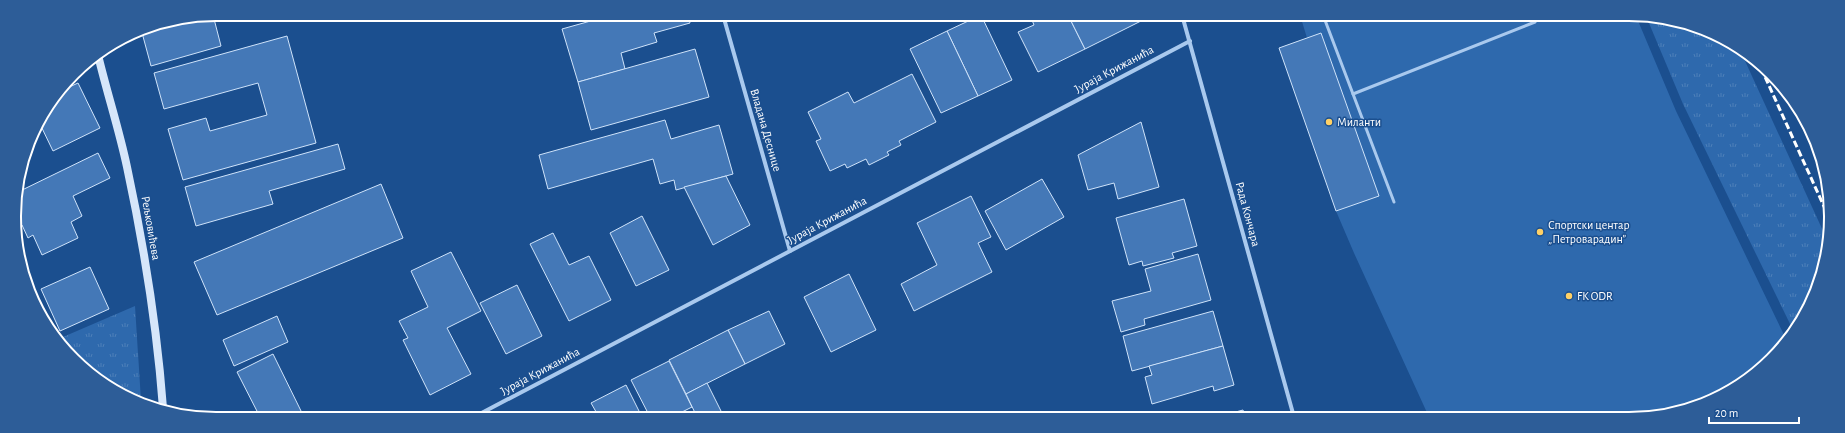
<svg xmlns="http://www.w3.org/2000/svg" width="1845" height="433" viewBox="0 0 1845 433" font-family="'Alegreya Sans',sans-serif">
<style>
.grass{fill:url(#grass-tufts)}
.pitch{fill:#2e69ad}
.building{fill:#4478b7;stroke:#cfe3fa}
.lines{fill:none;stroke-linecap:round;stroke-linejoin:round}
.path{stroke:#a9c9ee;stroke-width:2.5;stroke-dasharray:2 3;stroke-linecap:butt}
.service{stroke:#a9c9ee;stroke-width:3}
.minor{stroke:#a9c9ee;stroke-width:4}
.secondary{stroke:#d6e6fa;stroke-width:8}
.rail{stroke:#fff;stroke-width:3;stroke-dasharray:7 3;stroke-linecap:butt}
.poi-dot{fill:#ffd166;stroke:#1b4f8f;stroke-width:1.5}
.labels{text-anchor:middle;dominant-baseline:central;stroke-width:3;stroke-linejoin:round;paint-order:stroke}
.street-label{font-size:12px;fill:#fff;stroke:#1b4f8f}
.poi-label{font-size:12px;fill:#fff;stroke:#1b4f8f;text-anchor:start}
.rim{fill:none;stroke:#fff;stroke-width:2}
</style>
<defs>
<pattern id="grass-tufts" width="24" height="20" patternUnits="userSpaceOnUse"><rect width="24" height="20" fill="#2e69ad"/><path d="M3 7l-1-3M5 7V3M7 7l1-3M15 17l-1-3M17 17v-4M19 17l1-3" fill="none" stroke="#4d80b9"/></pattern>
</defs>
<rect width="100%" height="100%" fill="#1b4f8f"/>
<g class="grass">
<polygon points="1646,16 1655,16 1730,41 1740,50 1829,244 1810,306 1793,330 1683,104"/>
<polygon points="135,306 141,401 115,392 56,340"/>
</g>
<polygon class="pitch" points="1300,15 1636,16 1676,111 1786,339 1772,360 1718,398 1655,417 1429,417 1354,253 1336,211 1279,48 1307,38"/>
<g class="building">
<polygon points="213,15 221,46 151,66 141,29"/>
<polygon points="612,15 688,15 690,23 654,33 657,42 621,53 625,69 578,82 562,29"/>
<polygon points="981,15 1012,80 978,96 947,31"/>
<polygon points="1043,15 1068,15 1085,49 1038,72 1018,32 1034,25 1032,20"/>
<polygon points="1068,15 1143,15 1145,19 1085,49"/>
<polygon points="947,31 978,96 941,113 910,49"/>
<polygon points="1321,33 1379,196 1336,211 1279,48"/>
<polygon points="287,36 316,143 183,180 168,129 206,118 210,131 267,115 258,83 164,109 154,73"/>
<polygon points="695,49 709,97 591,130 578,82"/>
<polygon points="912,74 936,122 899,141 901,145 887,152 889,155 869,165 866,159 847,168 845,164 830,171 816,141 821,139 808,112 848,92 854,103"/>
<polygon points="78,83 100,128 53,151 39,122 63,90"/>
<polygon points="665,120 671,139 719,125 733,174 676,190 674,180 660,184 653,159 548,189 539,155"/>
<polygon points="1141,122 1159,187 1118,199 1114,183 1088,190 1078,155"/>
<polygon points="338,144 345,169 269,191 273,204 196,226 185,187"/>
<polygon points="98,153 110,178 73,196 82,216 71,222 78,238 42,255 33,235 28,238 22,225 17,228 14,203 18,192"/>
<polygon points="726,176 750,225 713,245 684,187"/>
<polygon points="1042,179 1064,217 1006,250 985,211"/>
<polygon points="381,184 403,238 217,315 194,262"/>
<polygon points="971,196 991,237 978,243 992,272 914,311 901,284 937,265 917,223"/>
<polygon points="1184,199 1197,246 1172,253 1174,258 1143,266 1142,261 1129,265 1116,218"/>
<polygon points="642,216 669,270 636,286 610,233"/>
<polygon points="553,233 569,265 589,256 611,300 569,321 530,244"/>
<polygon points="451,252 481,311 447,328 471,374 430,395 403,340 408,338 399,321 428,307 411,271"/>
<polygon points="1198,254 1211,300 1144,319 1145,325 1121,332 1112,301 1151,291 1145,269"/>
<polygon points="90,267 109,309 60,331 41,289"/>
<polygon points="849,274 876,330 831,352 804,297"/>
<polygon points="517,285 542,336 506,354 480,303"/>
<polygon points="769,311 785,344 745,364 728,330"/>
<polygon points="1213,311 1223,346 1132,371 1123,336"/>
<polygon points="277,316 288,342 234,366 223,340"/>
<polygon points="728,330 745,364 686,394 669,360"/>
<polygon points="1223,346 1234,385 1214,391 1213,386 1152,404 1145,377 1152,375 1149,366"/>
<polygon points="273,354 304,417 260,417 237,372"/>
<polygon points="669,361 692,407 672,417 650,417 631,380"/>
<polygon points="707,383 724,417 697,417 686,394"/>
<polygon points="626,385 642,417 599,417 591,403"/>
<polygon points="1243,410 1245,417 1217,417"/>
</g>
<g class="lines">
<polyline class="path" points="74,76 81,72"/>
<g class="service">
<polyline points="1323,15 1394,202"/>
<polyline points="1184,20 1200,15"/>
<polyline points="1353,94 1535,22"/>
</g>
<g class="minor">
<polyline points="723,15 790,251"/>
<polyline points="1182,15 1294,417"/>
<polyline points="474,417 1190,41"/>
</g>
<path class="secondary" d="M98 55C107 93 119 129 127 167 144 246 157 327 163 408"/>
<g class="rail">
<polyline points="1761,68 1827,213"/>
<polyline points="1809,134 1824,167"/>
</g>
</g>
<g class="poi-dot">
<circle cx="1329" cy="122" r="4"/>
<circle cx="1540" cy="232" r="4"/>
<circle cx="1569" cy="296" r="4"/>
</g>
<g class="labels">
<g class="street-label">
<text transform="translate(1114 69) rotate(-28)">Јураја Крижанића</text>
<text transform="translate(766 130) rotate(74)">Владана Деснице</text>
<text transform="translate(1248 214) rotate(75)">Рада Кончара</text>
<text transform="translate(827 220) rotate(-28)">Јураја Крижанића</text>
<text transform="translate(151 228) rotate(80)">Рељковићева</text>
<text transform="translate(540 371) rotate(-28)">Јураја Крижанића</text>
</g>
<g class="poi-label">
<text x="1337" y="122">Миланти</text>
<text x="1548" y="225">Спортски центар<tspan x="1548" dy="14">„Петроварадин”</tspan></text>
<text x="1577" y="296">FK ODR</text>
</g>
</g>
<path d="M0 0H1845V433H0ZM216 21H1629A195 195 0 0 1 1824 216V217A195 195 0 0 1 1629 412H216A195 195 0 0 1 21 217V216A195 195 0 0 1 216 21Z" fill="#2d5d98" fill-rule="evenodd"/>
<path class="rim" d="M216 21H1629A195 195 0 0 1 1824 216V217A195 195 0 0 1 1629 412H216A195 195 0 0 1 21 217V216A195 195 0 0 1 216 21Z"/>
<path d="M1709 417v6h90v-6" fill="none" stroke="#ffffff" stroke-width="2"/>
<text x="1715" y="417" font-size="12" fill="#ffffff" stroke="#1b4f8f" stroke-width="3" paint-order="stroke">20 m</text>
</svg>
